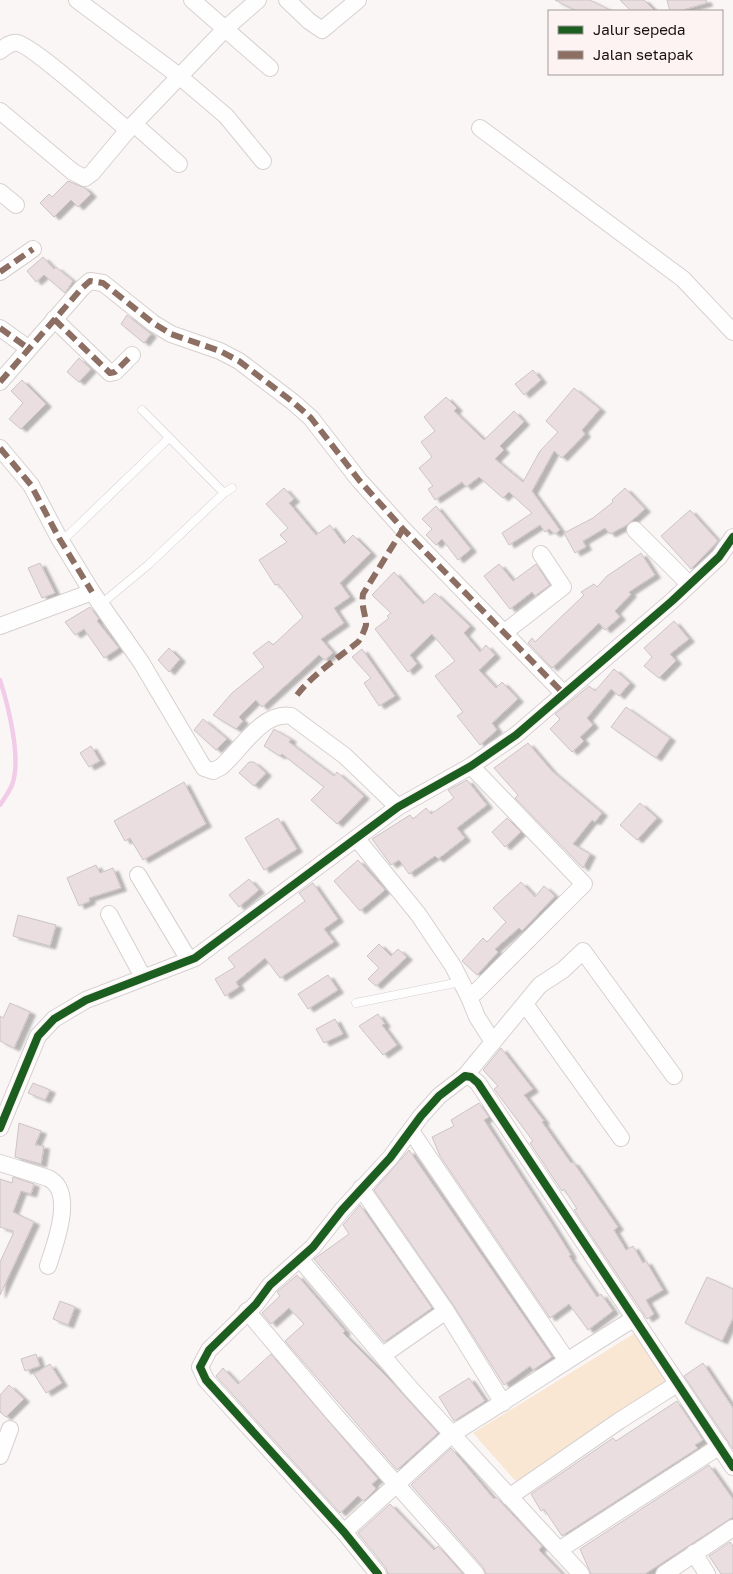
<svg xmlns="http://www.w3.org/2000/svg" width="733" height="1574" viewBox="0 0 733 1574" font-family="'Golos Text',sans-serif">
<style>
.green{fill:#f9e7d4}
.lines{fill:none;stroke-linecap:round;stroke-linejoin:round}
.stream{stroke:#f1cbe8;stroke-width:4.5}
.building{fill:#eadee1;stroke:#ccc4c6;filter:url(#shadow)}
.lane-casing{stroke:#d7d0cf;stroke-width:9}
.street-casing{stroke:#d7d0cf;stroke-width:18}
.lane{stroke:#fefefe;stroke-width:8}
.street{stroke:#fefefe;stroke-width:16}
.quiet{stroke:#8d6e63;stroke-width:6;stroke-dasharray:12 6;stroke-linecap:butt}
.cycleway-casing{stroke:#fef3f3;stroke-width:11}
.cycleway{stroke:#1b5e20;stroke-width:8}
</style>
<defs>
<filter id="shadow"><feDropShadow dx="5.5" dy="3" stdDeviation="1" flood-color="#0004"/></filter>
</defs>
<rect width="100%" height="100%" fill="#fbf6f6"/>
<polygon class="green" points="640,1330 676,1386 521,1487 473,1433"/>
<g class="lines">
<path class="stream" d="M0 680C8 705 22 759 12 785 9 792 4 799 0 805"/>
</g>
<g class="building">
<polygon points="555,0 590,0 612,11 577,11"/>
<polygon points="620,0 644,0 655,11 631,11"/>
<polygon points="667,0 706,0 707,3 679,11 670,11"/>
<polygon points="68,181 85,188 91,194 78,207 71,200 54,217 40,203 49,194 52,197"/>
<polygon points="43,257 54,269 56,267 73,281 65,293 44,275 36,282 27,271"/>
<polygon points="127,315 151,334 144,343 121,324"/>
<polygon points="79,358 91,369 79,382 67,372"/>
<polygon points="533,370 541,380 524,395 515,384"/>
<polygon points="22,380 46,404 21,429 9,419 23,403 11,391"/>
<polygon points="574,388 600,409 582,430 585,434 562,458 554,451 532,491 560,530 555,534 549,529 545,532 540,525 509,545 502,533 532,513 509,492 503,498 479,477 466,487 462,482 435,500 428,489 433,486 419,468 432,457 421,442 435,431 424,417 446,397 457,408 454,411 484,440 514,411 524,422 500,446 504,450 495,459 523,482 540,451 558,432 546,421"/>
<polygon points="284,488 294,499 289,503 316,535 330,525 344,544 353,535 371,553 340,583 350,597 334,608 344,623 321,639 333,653 325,660 319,655 262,707 256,700 239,717 243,721 236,729 213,715 232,693 264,667 253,653 269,641 273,645 303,617 278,584 275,585 259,560 287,542 280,535 288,528 266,504"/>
<polygon points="625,488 645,509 627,525 610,534 605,528 583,541 586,547 575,553 564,533 593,518 613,502 612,500"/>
<polygon points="436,506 471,549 458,560 442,539 436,545 426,535 432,529 422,519"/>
<polygon points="690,510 718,541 691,569 661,536"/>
<polygon points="641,553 655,575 629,592 631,594 615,611 620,617 605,630 599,623 552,668 528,643 532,638 535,642 584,595 581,592 594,584 597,587 607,576"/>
<polygon points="40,563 55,593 42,598 28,568"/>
<polygon points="499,564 513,581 536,564 550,585 535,596 532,592 510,609 484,576"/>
<polygon points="394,572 423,604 435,593 470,626 464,633 480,652 486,645 495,655 479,670 496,688 502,682 518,699 492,723 497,730 480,745 457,716 463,712 435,676 455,661 432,634 410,655 417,664 408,672 375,629 389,618 387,616 391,613 372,595"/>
<polygon points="90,607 99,619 97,621 119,648 104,658 84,629 75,635 65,622"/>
<polygon points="674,621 689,639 670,654 676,661 659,678 644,666 652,657 644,648"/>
<polygon points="169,648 180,659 169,672 158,660"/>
<polygon points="362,649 395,696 379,706 364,683 371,678 352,657"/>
<polygon points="614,669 630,683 619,696 611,689 587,718 593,725 580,737 584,741 572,752 550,729 560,719 555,714 589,686 595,691"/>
<polygon points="626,707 670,738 656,758 611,727"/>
<polygon points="203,719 227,739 216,750 194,730"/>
<polygon points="274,729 291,739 289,742 334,776 337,772 364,796 337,824 311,800 324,787 282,754 280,756 264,746"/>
<polygon points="528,743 552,771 602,813 595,822 592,820 573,844 590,854 583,868 515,798 518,795 494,768"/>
<polygon points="91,746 100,761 89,767 80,753"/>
<polygon points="249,762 254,762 266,773 254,786 239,773"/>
<polygon points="467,780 487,805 457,828 465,838 438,859 435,856 409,874 399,860 391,865 372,839 410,815 413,819 426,808 431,814 454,798 448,790"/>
<polygon points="184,782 206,824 143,860 130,838 125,841 114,821"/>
<polygon points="640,803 657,818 637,840 620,825"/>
<polygon points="278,818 297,849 264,870 245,838"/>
<polygon points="507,818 521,832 505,847 492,832"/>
<polygon points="358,860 385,890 360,911 334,881"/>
<polygon points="96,865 100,873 113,868 121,888 89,898 90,901 79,906 67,878"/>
<polygon points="249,879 259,890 239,907 229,895"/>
<polygon points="521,882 535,897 544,886 555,896 522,931 519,928 495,949 498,952 477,975 462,961 483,938 487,942 506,922 493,908"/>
<polygon points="313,883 338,919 324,929 334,942 280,978 265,958 236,982 239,987 225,996 215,979 235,967 228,958 305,901 299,893"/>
<polygon points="18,915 56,925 50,946 13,936"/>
<polygon points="379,944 391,956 398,949 407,957 376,986 368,979 379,968 367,956"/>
<polygon points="328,975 338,990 308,1009 298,994"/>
<polygon points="10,1003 30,1012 14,1048 0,1041 0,1016 3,1018"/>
<polygon points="378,1014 385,1024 382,1025 397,1045 383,1055 359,1026"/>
<polygon points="335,1019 343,1034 324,1043 316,1029"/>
<polygon points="501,1048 533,1089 524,1095 544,1121 542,1122 571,1163 573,1162 583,1176 618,1227 614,1230 626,1250 633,1246 643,1263 646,1261 663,1290 646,1300 654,1314 647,1319 574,1210 577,1209 564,1189 562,1191 530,1143 533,1141 494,1089 498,1086 483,1070"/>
<polygon points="33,1083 50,1090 45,1100 28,1093"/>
<polygon points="479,1103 489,1117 484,1120 553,1226 571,1255 569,1256 597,1297 601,1294 613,1311 588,1330 569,1304 550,1318 440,1156 432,1137 454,1126 451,1120"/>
<polygon points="19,1123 41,1131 35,1145 44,1146 41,1164 15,1157"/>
<polygon points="409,1150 552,1357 533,1370 530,1366 504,1385 454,1306 374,1190"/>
<polygon points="13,1177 34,1184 31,1194 21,1191 13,1212 34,1222 0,1295 0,1262 13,1234 13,1231 0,1227 0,1179 12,1183"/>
<polygon points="360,1205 432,1308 384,1342 314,1259 349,1234 343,1225"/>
<polygon points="297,1275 345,1331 343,1333 389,1379 438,1433 397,1470 285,1341 304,1324 289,1308 271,1324 262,1313 280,1296 277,1292"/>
<polygon points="707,1277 733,1289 733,1318 722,1341 685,1323"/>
<polygon points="60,1301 75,1307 68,1325 53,1319"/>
<polygon points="36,1354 40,1366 25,1371 21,1359"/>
<polygon points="271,1354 378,1479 372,1484 376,1489 364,1501 358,1496 340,1513 216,1376 223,1368 238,1384"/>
<polygon points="703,1363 733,1408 733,1449 684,1376"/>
<polygon points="50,1364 62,1383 46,1393 34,1374"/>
<polygon points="469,1378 485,1401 454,1421 439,1397"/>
<polygon points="9,1385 24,1399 6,1417 0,1412 0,1395"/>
<polygon points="677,1401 703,1440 695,1445 698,1448 562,1536 544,1509 541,1511 531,1494 613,1438 616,1441"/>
<polygon points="451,1448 494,1499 496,1497 542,1546 539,1550 562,1574 486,1574 483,1567 411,1485"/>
<polygon points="709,1465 733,1499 733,1517 645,1574 591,1574 580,1549"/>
<polygon points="390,1504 434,1550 438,1546 463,1574 388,1574 386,1568 358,1533"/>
<polygon points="730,1542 733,1546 733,1574 721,1574 709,1556"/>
</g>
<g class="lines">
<defs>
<g id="lane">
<polyline points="142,410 224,493"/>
<polyline points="61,542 169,438"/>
<polyline points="100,605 148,565 224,493 232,488"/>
<polyline points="356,1003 460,982"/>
</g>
<g id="street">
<polyline points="77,0 179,76 226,116 263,161"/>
<polyline points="192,0 270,68"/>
<polyline points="287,0 309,21 322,30 358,0"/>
<path d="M0 51C5 47 10 42 17 43 31 44 112 117 128 130L226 28 258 0"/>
<polyline points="0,111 73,172 85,178 92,173 128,130"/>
<polyline points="134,124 179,164"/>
<polyline points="480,128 683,279 733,332"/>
<polyline points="0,192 16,205"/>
<polyline points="0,272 33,249"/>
<polyline points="54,319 110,373 115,372 132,355"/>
<polyline points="0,328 28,348"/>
<polyline points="0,382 82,288 90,281 103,283 153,323 171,334 220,351 239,361 293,402 311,418 359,480 403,529 563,693"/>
<polyline points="0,448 31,485 59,538 92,592"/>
<polyline points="635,530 689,584"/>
<path d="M0 626 92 592 141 662 204 768 213 771 221 767C241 750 262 711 291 716L345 756 398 807"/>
<polyline points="505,632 563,587 541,554"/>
<polyline points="357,839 418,914 453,966 469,997 476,992 584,884 471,766"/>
<polyline points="138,875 189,960"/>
<polyline points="109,914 143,977"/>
<polyline points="469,997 477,1017 493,1042"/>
<polyline points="525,1004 621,1138"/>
<polyline points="465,1076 540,985 563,970 583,951 674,1076"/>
<polyline points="0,1128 38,1036 54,1019 86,1000 195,958 398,807 471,766 516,735 672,601 719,557 733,537"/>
<polyline points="411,1131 566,1359"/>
<path d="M0 1163 48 1178C76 1191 55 1244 48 1266"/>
<polyline points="361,1188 446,1311 503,1403"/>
<polyline points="300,1259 410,1388 452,1434 344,1532"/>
<polyline points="247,1311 334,1414 476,1574"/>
<polyline points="383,1355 446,1311"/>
<polyline points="0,1456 10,1429"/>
<polyline points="509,1497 619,1421 677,1384"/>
<polyline points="559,1550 720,1446"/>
<polyline points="694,1553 707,1574"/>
<polyline points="378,1574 344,1532 206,1380 200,1367 209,1350 256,1304 270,1285 313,1247 342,1210 390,1158 421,1116 439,1096 465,1076 471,1077 478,1083 733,1467"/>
<path d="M581 1574 452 1434C514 1396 573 1356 635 1318"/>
<polyline points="664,1574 733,1528"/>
</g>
</defs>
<use href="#lane" class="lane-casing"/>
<use href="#street" class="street-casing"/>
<use href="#lane" class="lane"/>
<use href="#street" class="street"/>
<g class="quiet">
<polyline points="0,272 33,249"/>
<polyline points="54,319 110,373 115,372 132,355"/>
<polyline points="0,328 28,348"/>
<polyline points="0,382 82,288 90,281 103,283 153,323 171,334 220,351 239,361 293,402 311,418 359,480 403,529 563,693"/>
<polyline points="0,448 31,485 59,538 92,592"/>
<path d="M297 695C313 674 337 659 358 642 361 639 365 629 366 625 366 615 361 607 363 594L403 529"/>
</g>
<defs>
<g id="cycleway">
<polyline points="0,1128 38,1036 54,1019 86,1000 195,958 398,807 471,766 516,735 672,601 719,557 733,537"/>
<polyline points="378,1574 344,1532 206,1380 200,1367 209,1350 256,1304 270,1285 313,1247 342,1210 390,1158 421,1116 439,1096 465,1076 471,1077 478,1083 733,1467"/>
</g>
</defs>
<use href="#cycleway" class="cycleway-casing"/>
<use href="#cycleway" class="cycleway"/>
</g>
<rect x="548" y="10" width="175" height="65" fill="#fef3f3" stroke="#a39999"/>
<rect x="558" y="26" width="25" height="8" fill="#1b5e20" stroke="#a39999"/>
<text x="593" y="35" font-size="15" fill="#1a1211">Jalur sepeda</text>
<rect x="558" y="51" width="25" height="8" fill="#8d6e63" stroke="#a39999"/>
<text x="593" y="60" font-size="15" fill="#1a1211">Jalan setapak</text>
</svg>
